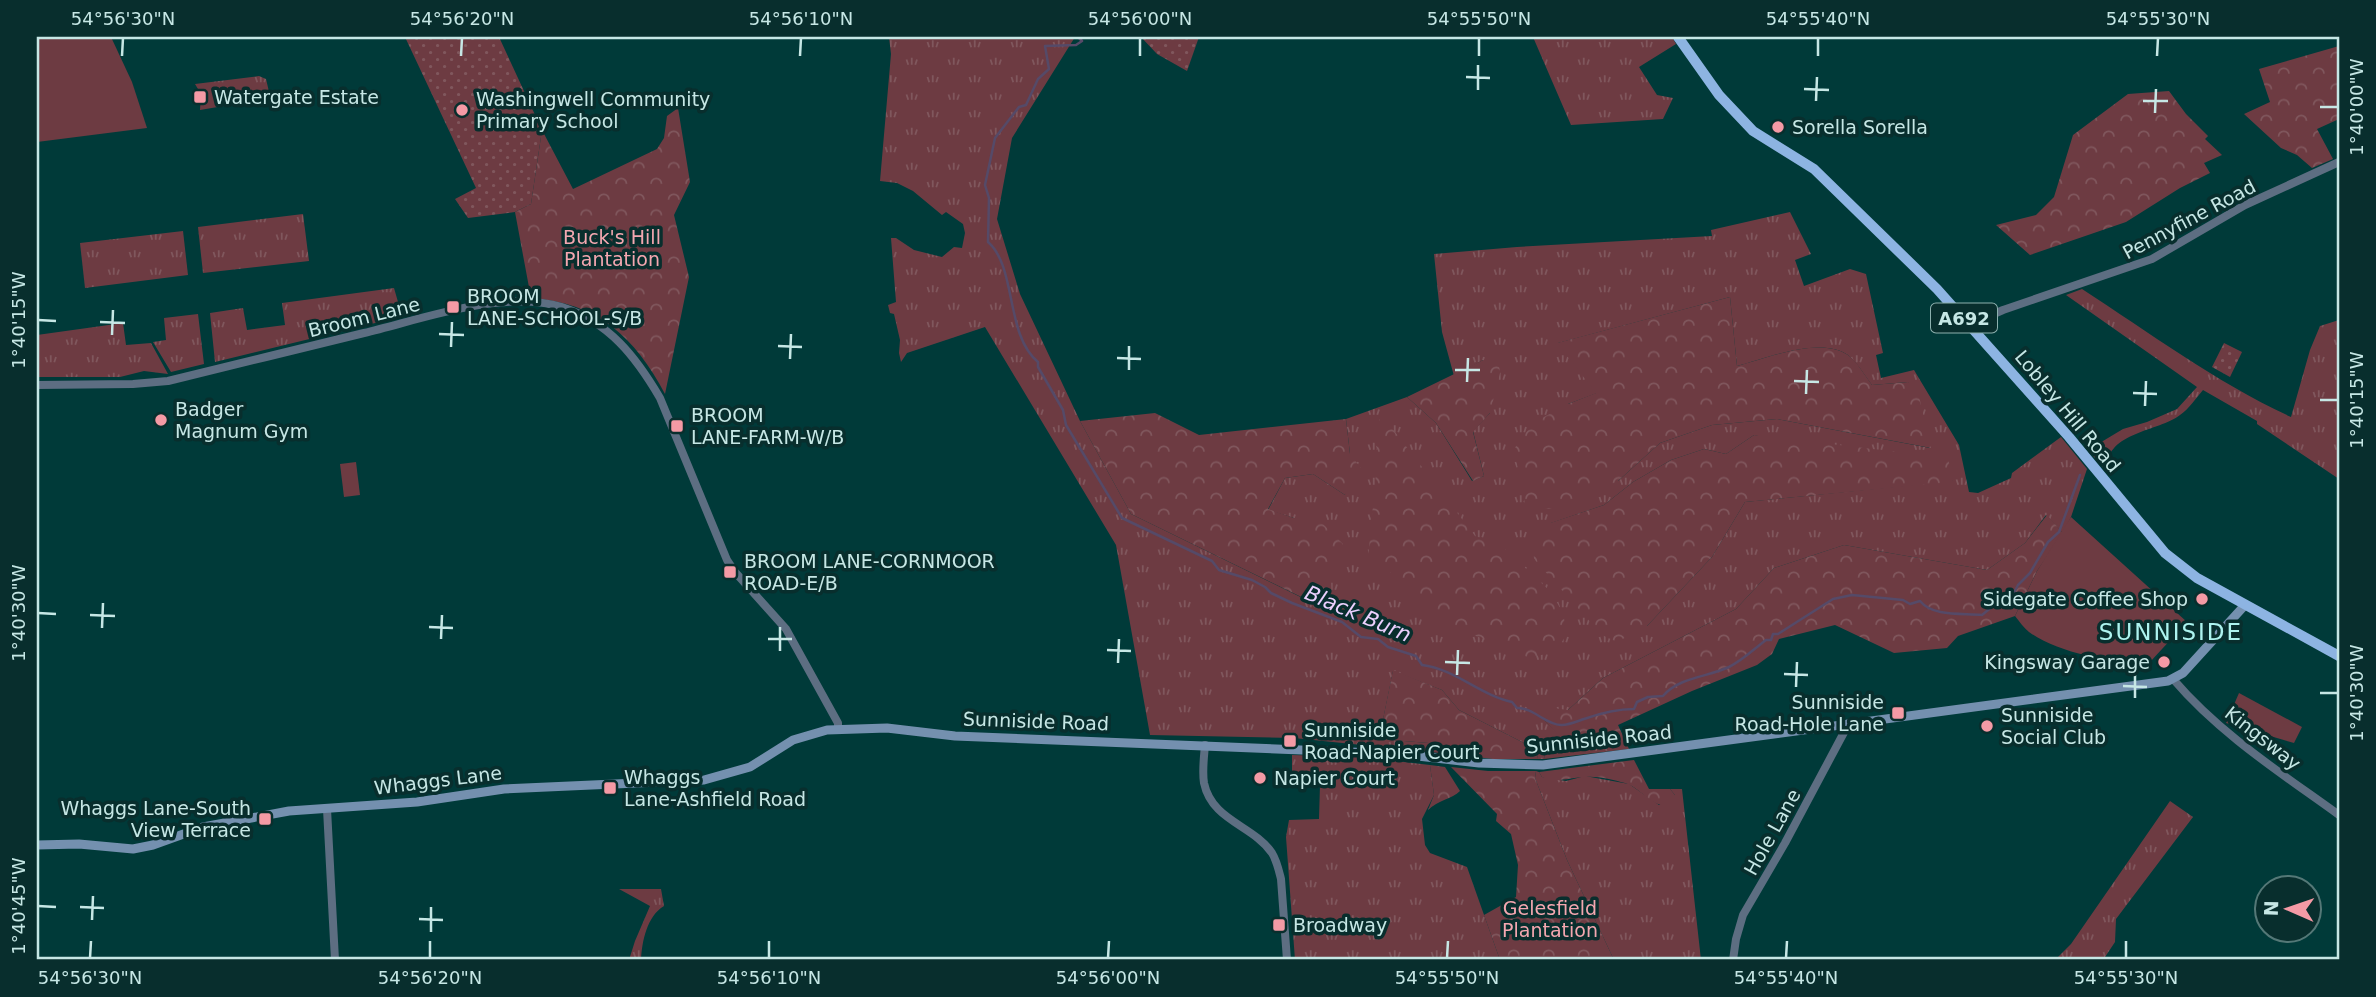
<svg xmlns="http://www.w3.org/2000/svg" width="2376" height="997" viewBox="0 0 2376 997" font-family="'DejaVu Sans',sans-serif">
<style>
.grass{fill:url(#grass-tufts);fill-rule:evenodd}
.forest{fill:url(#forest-crowns)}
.park{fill:url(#park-dots)}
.garden{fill:#6d3b42}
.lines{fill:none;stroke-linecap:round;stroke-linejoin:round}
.stream{stroke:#554a68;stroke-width:2.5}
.tertiary{stroke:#5d6e82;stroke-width:8}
.secondary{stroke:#7490af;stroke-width:9}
.trunk{stroke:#8db4e2;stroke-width:10}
.ticks{fill:none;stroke:#c6e7e5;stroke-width:2.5}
.poi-dot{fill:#f49aa5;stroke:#082e2d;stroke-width:2.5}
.labels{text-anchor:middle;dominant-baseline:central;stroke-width:7;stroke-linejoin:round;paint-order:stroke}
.shield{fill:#082e2d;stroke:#8db0ae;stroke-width:2}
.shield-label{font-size:18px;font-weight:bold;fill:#c6e7e5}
.poi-label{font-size:19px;fill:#c6e7e5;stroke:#082e2d;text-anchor:start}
.street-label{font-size:19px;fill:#c6e7e5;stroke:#082e2d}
.park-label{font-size:19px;fill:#f4a7b0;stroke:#082e2d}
.water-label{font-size:21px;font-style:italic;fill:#ecd0fe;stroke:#082e2d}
.quarter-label{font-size:23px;letter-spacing:2px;fill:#adf3ef;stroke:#082e2d}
.neatline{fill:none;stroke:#c6e7e5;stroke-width:2.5}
.ticks-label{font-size:18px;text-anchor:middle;fill:#c6e7e5}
</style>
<defs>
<pattern id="grass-tufts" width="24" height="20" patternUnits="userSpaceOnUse" patternTransform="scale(1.75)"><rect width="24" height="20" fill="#6d3b42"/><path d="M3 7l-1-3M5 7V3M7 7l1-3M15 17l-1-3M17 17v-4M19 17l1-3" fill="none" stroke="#80575d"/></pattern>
<pattern id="forest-crowns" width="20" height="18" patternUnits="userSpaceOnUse" patternTransform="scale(1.75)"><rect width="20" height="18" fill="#6d3b42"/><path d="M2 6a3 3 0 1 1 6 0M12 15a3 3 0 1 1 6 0" fill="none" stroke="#80575d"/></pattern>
<pattern id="park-dots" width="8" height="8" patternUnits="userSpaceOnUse" patternTransform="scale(1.75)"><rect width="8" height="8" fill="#6d3b42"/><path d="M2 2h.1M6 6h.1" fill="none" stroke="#80575d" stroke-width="1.8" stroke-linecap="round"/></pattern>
</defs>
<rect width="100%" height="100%" fill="#003a39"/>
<g class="grass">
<path d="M889 37H1075L1012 138 997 219 1020 294 1080 421 1131 514 1331 612V575L1294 518 1268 510 1285 478 1313 474 1345 495 1350 454 1346 419 1407 397 1436 423 1472 481 1484 476 1473 431 1490 413 1483 360 1454 376 1442 332 1434 254 1517 247 1712 236 1711 230 1790 212 1811 254 1795 260 1804 286 1850 269 1866 274 1883 353 1876 355 1881 378 1914 370 1959 445 1969 492 1978 493 2011 478 2012 473 2061 437 2087 469 2071 517 2063 533 2046 515 2025 543 1987 570 1844 545 1774 568 1736 609 1603 678 1568 710 1543 719 1561 737 1546 748 1544 759H1537L1538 750 1459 710 1442 690 1393 671 1379 739 1441 744 1449 754 1294 738 1150 735 1116 545 985 327 907 353 901 362 899 353 900 340 894 314 890 313 888 305 896 302 891 238H896L914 250 942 257 954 247 962 248 965 233 963 224 946 212 942 215 913 191 897 183 880 181 891 54ZM1730 297 1737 366C1766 358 1821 336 1848 355 1857 362 1865 376 1872 385L1908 382 1930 448 1777 419 1712 425 1660 443 1618 481 1568 404 1597 393 1558 343ZM1754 435 1953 481 1745 502 1712 557 1647 626 1551 523 1604 505 1633 482 1671 460 1704 449 1726 454Z"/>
<polygon points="1533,37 1672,37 1676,44 1639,67 1657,95 1673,98 1663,119 1571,125"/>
<polygon points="259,76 266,79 270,96 265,99 200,110 201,94 195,84"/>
<polygon points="303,214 309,261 203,273 198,227"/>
<polygon points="183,231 188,275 85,288 80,243"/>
<polygon points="394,288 400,309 411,308 412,314 215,362 210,313 243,308 247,330 285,325 282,303"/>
<path d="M2082 289C2150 333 2217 383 2291 417L2310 350 2320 326 2339 320V479L2257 424V421L2203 390C2196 398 2189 409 2180 415 2158 432 2103 432 2107 472L2088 450 2123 429 2147 422 2177 409 2197 387 2066 295Z"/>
<polygon points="198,314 204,364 171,372 153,342 166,340 164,318"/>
<polygon points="123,323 126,345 151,343 168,374 144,371 120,377 37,377 37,335"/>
<polygon points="1292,755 1361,757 1430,765 1434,795 1422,819 1425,845 1430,853 1467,867 1500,960 1295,960 1286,837 1289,820 1319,819 1320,785 1292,784"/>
<polygon points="1536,771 1539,772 1542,777 1566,781 1585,776 1629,784 1659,805 1675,795 1670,789 1682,789 1701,960 1614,960 1567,860 1535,778"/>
<polygon points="2170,801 2193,817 2116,919 2115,942 2103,960 2055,960 2071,944"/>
<path d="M619 889H661L664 906C647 916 642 941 641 960H629L635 941 650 906Z"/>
</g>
<g class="forest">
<polygon points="2339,46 2339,119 2317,129 2333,159 2312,168 2297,155 2281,148 2244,114 2270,102 2259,69"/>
<polygon points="2169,91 2186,114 2208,136 2205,139 2222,155 2204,163 2210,173 2180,188 2126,222 2030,255 1996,225 2036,215 2054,197 2073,135 2128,94"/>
<path d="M678 108 690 182 674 215 689 277 665 394C635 337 598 303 531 298L515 212 531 204 542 130 573 189 657 149 664 138 667 116Z"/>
<path d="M1730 297 1737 366C1767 358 1820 336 1848 355 1857 361 1865 376 1872 385L1908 382 1918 392 1931 448 1777 419 1712 425 1660 443 1618 481 1562 509H1526L1514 449 1533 423 1568 404 1596 393 1557 343Z"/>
<polygon points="1483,360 1499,365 1500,373 1490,413 1473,432 1484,476 1473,481 1436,423 1407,397"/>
<polygon points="1155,413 1199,435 1346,419 1350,454 1361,468 1345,495 1313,474 1285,478 1268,509 1294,518 1323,524 1343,544 1331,575 1332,612 1131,514 1080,421"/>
<polygon points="1382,415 1475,536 1503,547 1551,592 1564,615 1565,637 1555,653 1527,657 1420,613 1393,574 1368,559 1378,452 1372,434"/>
<polygon points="1754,435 1948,458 1953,482 1745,502 1712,557 1647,626 1617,642 1602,635 1534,559 1533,540 1550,523 1604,505 1633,482 1671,460 1704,449 1726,454"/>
<polygon points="2047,515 2063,533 2037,571 2015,616 1958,636 1947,648 1894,653 1835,625 1779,639 1772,654 1757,665 1692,691 1618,725 1629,749 1544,759 1546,748 1560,737 1543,719 1539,706 1568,710 1603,678 1736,609 1774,568 1844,545 1987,570 2025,543"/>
<polygon points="1393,670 1442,690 1459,710 1538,750 1537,759 1493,759 1449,754 1441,744 1379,739"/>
<path d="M1634 760 1649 789H1670L1675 795 1674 803C1655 813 1642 788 1625 783 1613 780 1598 776 1586 777 1570 777 1557 784 1542 777L1539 772Z"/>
<path d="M1430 765 1445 767 1460 791C1452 799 1438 800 1428 810L1434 795Z"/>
<polygon points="1451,767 1488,771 1536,771 1535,778 1567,860 1614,960 1500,960 1484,915 1516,897 1518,865 1511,834 1496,821 1497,814"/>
</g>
<g class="park">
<polygon points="405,37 499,37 542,130 531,204 515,212 468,218 455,199 476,188"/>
<polygon points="1141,37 1199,37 1187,71 1157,54"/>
<polygon points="2224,343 2242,352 2230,377 2212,367"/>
</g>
<g class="garden">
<polygon points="37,37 111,37 132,82 147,128 37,142"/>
<polygon points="356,462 360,495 344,497 340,464"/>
<path d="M2071 517 2187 622 2150 662C2114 663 2059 654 2029 632 2024 628 2019 621 2015 616L2037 571Z"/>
<polygon points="2239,693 2302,727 2294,743 2226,723"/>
</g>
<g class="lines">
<path class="stream" d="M1078 37 1082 41 1076 45 1045 46 1049 69 1038 79 1026 105 1019 107 995 138 985 185 989 198 988 242C1017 267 1005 335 1038 362V367L1063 410 1066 425 1122 518 1212 561 1219 570 1252 580 1265 587 1271 593 1292 603 1342 622 1361 637 1378 639 1388 647 1416 656 1422 665C1455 669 1480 695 1512 702L1517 708C1532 707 1548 726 1562 725 1569 725 1578 721 1584 719 1601 713 1616 709 1634 709L1637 702 1648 697 1663 696C1679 677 1708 677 1729 667 1743 660 1754 649 1766 640H1771L1773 634H1778L1833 599 1852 595 1903 600 1910 604 1920 601C1933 617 1962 613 1982 615L1993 606H2007L2018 585 2030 573 2048 542 2059 532 2080 475"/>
<g class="tertiary">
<polyline points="1972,327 1987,317 2003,310 2152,259 2245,205 2339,162"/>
<path d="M37 385 133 384 168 381C233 365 299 349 364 333 423 319 502 289 562 307 609 322 636 357 660 398L727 560 735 572 786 629 838 723V729"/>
<path d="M2173 679C2220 734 2281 773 2339 815"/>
<path d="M1205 745C1204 757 1202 771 1204 783 1212 821 1253 825 1272 853 1277 861 1279 871 1281 879L1287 960"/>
<polyline points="327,809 335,960"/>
<polyline points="1733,960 1736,939 1743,915 1785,843 1849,723"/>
</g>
<polyline class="secondary" points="37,845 79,844 133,849 153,845 203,827 289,811 417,802 504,789 704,780 750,767 793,740 827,730 887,728 955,736 1400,754 1479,763 1543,765 2168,681 2183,673 2245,605"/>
<polyline class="trunk" points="1678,37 1719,95 1753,131 1814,169 1937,289 2069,437 2165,553 2197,578 2339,656"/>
</g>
<path class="ticks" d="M122 56 123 38M461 56 462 38M800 56 801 38M1140 56V38M1479 56V38M1818 56V38M2157 56 2158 38M1466 77 1490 78M1804 89 1829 90M1478 90V65M1816 101 1817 77M2143 101H2168M2320 107H2338M2155 113 2156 89M38 320 56 321M100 322 125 323M439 334 464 335M112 335 113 310M778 346 802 347M451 347 452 322M1117 358 1141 359M790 359 791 334M1129 370V346M1455 370H1480M1794 381 1819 382M1467 382 1468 358M2133 393 2157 394M1806 394 1807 370M2320 400H2338M2145 406 2146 381M38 613 56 614M90 615 115 616M429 627 453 628M102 628 103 603M441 639 442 615M768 639H792M1107 650 1131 651M780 651V627M1445 662 1470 663M1118 663 1119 639M1784 674 1808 675M1457 675 1458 650M2123 686 2147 687M1796 687 1797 662M2320 693H2338M2135 698V674M38 906 56 907M80 907 104 908M419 919 443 920M92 920 93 896M431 932V907M90 958 91 941M430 958V941M769 958V941M1108 958 1109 941M1447 958 1448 941M1786 958 1787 941M2126 958V941"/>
<g class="poi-dot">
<rect x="193" y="90" width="14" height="14" rx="3.5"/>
<circle cx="462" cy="110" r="7"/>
<circle cx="1778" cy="127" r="7"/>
<rect x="446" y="300" width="14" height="14" rx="3.5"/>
<circle cx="161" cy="420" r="7"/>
<rect x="670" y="419" width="14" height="14" rx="3.5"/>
<rect x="723" y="565" width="14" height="14" rx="3.5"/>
<circle cx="2202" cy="599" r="7"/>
<circle cx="2164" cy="662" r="7"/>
<rect x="1891" y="706" width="14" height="14" rx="3.5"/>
<circle cx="1987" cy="726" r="7"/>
<rect x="1283" y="734" width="14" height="14" rx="3.5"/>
<circle cx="1260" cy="778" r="7"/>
<rect x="603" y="781" width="14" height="14" rx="3.5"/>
<rect x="258" y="812" width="14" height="14" rx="3.5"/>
<rect x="1272" y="918" width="14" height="14" rx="3.5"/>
</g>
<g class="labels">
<rect class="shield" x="1931" y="303.5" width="66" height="29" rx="5"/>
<g class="shield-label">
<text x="1964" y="318">A692</text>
</g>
<g class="poi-label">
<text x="214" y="97">Watergate Estate</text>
<text x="476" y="99">Washingwell Community<tspan x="476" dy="22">Primary School</tspan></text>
<text x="1792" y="127">Sorella Sorella</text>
<text x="467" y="296">BROOM<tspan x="467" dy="22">LANE-SCHOOL-S/B</tspan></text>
<text x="175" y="409">Badger<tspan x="175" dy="22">Magnum Gym</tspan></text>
<text x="691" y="415">BROOM<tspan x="691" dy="22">LANE-FARM-W/B</tspan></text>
<text x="744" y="561">BROOM LANE-CORNMOOR<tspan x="744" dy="22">ROAD-E/B</tspan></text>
<text x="2188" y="599" text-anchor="end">Sidegate Coffee Shop</text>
<text x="2150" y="662" text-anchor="end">Kingsway Garage</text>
<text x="1884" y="702" text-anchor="end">Sunniside<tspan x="1884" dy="22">Road-Hole Lane</tspan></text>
<text x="2001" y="715">Sunniside<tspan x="2001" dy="22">Social Club</tspan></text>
<text x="1304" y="730">Sunniside<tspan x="1304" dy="22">Road-Napier Court</tspan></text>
<text x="624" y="777">Whaggs<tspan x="624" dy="22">Lane-Ashfield Road</tspan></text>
<text x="1274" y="778">Napier Court</text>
<text x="251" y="808" text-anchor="end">Whaggs Lane-South<tspan x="251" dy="22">View Terrace</tspan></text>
<text x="1293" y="925">Broadway</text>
</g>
<g class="street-label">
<text transform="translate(2189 219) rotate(-28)">Pennyfine Road</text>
<text transform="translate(364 317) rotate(-14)">Broom Lane</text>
<text transform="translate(2068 411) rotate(50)">Lobley Hill Road</text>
<text transform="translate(1036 721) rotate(2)">Sunniside Road</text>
<text transform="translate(2263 738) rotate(38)">Kingsway</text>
<text transform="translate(1599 739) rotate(-6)">Sunniside Road</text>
<text transform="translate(438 780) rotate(-7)">Whaggs Lane</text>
<text transform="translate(1772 832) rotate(-61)">Hole Lane</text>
</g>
<g class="park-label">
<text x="612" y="237">Buck's Hill<tspan x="612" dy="22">Plantation</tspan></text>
<text x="1550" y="908">Gelesfield<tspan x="1550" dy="22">Plantation</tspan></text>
</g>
<g class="water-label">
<text transform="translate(1358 614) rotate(23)">Black Burn</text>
</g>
<g class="quarter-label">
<text x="2171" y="632">SUNNISIDE</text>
</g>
</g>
<rect width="2376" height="997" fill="none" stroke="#082e2d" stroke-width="77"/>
<g transform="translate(2288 909) rotate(272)"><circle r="33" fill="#082e2d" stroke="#547877" stroke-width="2"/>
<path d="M0-5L12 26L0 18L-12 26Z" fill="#f49aa5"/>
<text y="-10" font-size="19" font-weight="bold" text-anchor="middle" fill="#c6e7e5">N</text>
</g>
<rect x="38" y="38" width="2300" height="920" class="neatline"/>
<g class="ticks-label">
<text x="123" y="25">54°56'30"N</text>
<text x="462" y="25">54°56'20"N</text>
<text x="801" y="25">54°56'10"N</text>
<text x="1140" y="25">54°56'00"N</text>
<text x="1479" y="25">54°55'50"N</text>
<text x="1818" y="25">54°55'40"N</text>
<text x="2158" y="25">54°55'30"N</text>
<text transform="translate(2357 107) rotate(-90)" y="6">1°40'00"W</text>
<text transform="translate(19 320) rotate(-90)" y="6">1°40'15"W</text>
<text transform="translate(2357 400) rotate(-90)" y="6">1°40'15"W</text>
<text transform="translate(19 613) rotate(-90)" y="6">1°40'30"W</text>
<text transform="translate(2357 693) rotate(-90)" y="6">1°40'30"W</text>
<text transform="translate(19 906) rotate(-90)" y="6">1°40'45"W</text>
<text x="90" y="984">54°56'30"N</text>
<text x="430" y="984">54°56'20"N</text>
<text x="769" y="984">54°56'10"N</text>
<text x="1108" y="984">54°56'00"N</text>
<text x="1447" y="984">54°55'50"N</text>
<text x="1786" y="984">54°55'40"N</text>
<text x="2126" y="984">54°55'30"N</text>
</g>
</svg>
